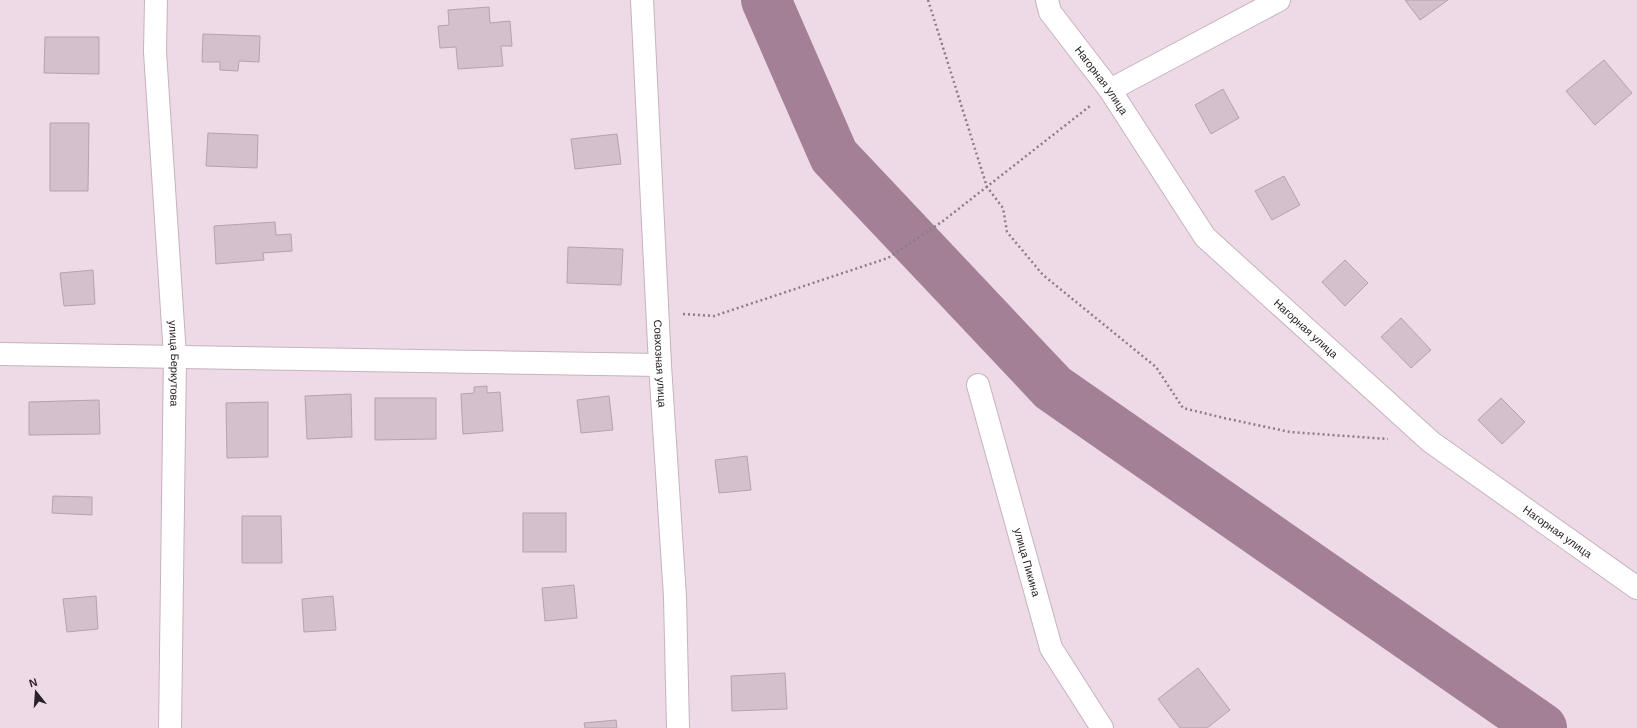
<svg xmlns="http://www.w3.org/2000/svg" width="1637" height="728" viewBox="0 0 1637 728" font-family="Helvetica,sans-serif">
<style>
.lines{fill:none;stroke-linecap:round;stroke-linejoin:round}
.river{stroke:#a38096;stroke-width:50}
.building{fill:#d3c0cc;stroke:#b5a2ae}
.minor-casing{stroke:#c5b3be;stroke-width:24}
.path{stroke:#8a7d85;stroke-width:2.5;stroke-dasharray:2 3;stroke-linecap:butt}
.minor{stroke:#fff;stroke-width:22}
.labels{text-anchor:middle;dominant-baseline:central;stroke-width:3;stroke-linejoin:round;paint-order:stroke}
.street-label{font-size:11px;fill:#292226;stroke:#eedae6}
</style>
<rect width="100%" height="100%" fill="#eedae6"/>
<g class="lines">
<polyline class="river" points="766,0 834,156 1053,388 1542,728"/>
</g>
<g class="building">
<polygon points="1405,0 1448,0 1420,20"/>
<polygon points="489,7 490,23 510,21 512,46 501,46 503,66 458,69 456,47 440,48 438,26 449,25 448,10"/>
<polygon points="203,34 260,36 259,62 239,61 238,71 220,70 220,62 202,62"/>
<polygon points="45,37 99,37 99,74 44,73"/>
<polygon points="1604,60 1632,93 1595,125 1566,91"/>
<polygon points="1223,89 1239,118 1211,134 1195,105"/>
<polygon points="50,123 89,123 88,191 50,191"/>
<polygon points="208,133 258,135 257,168 206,166"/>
<polygon points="617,134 621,164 575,169 571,139"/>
<polygon points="1284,176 1300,205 1272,220 1255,191"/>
<polygon points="275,222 276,235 291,234 292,251 263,253 264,260 216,264 214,226"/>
<polygon points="568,247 623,249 621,285 567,283"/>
<polygon points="1345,260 1368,283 1345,306 1322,282"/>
<polygon points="93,270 95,304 64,306 60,273"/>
<polygon points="1401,318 1431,350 1411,368 1381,337"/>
<polygon points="487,386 487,393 500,392 503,431 463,434 461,394 474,393 474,387"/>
<polygon points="351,394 352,437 307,439 305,396"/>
<polygon points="609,396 613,430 581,433 577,400"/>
<polygon points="375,398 436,398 436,439 375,440"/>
<polygon points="1501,398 1525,422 1502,444 1478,420"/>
<polygon points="99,400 100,434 29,435 29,402"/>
<polygon points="268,402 268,457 227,458 226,403"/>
<polygon points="747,456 751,490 719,493 715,460"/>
<polygon points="53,496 92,497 92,515 52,513"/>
<rect x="523" y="513" width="43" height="39"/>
<polygon points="242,516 281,516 282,563 242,563"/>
<polygon points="574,585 577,618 545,621 542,588"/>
<polygon points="96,596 98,629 67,632 63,599"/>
<polygon points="333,596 336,630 304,632 302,599"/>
<polygon points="1198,668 1230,710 1207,728 1180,728 1158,699"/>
<polygon points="785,673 787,709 732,711 731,676"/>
<polygon points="616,720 617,728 585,728 584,723"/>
</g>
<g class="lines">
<defs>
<g id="minor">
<path id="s1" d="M156 0 155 52 175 356 170 728"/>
<path id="s2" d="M642 0 660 365 675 597 678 728"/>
<path id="s3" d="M1047 0 1050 12 1110 90 1205 237 1431 442 1637 588"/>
<polyline points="1110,90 1279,0"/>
<polyline points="0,354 660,365"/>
<path id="s4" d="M978 385 1051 648 1102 728"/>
</g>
</defs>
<use href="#minor" class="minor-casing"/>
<g class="path">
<polyline points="928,0 987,187 1003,208 1007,232 1043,275 1156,367 1183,408 1224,418 1290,432 1388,439"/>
<polyline points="683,314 714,316 888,258 943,221 1090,106"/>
</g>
<use href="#minor" class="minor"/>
</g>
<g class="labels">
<g class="street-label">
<text stroke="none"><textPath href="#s3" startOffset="98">Нагорная улица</textPath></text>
<text stroke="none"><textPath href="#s3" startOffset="422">Нагорная улица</textPath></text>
<text stroke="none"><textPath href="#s1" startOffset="364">улица Беркутова</textPath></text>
<text stroke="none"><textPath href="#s2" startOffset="364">Совхозная улица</textPath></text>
<text stroke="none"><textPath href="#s3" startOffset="746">Нагорная улица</textPath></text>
<text stroke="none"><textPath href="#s4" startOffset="184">улица Пикина</textPath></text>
</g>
</g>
<g transform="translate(36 692) rotate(343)" stroke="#eedae6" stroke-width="3" paint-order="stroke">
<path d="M0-3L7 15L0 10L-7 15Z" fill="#292226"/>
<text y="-6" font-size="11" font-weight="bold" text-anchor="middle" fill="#292226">N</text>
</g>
</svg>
